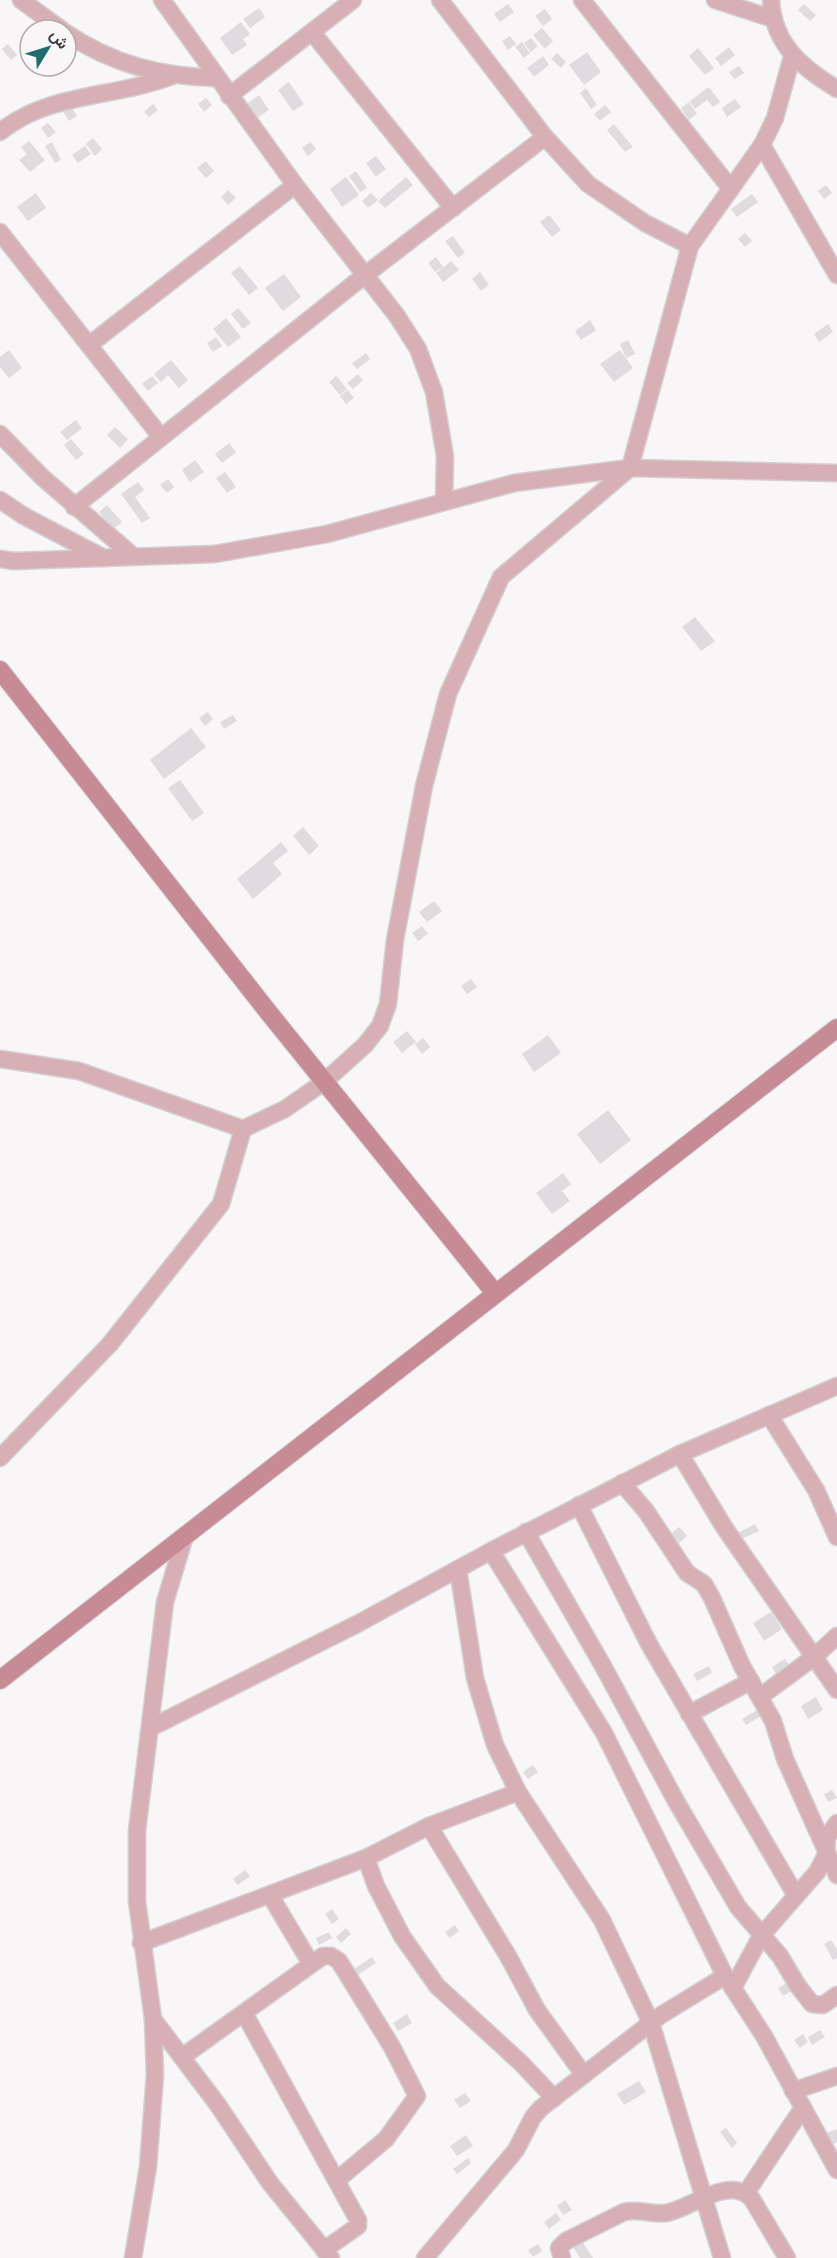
<svg xmlns="http://www.w3.org/2000/svg" width="837" height="2258" viewBox="0 0 837 2258" font-family="'Noto Sans',Vazirmatn,sans-serif">
<style>
.building{fill:#dedcdf}
.lines{fill:none;stroke-linecap:round;stroke-linejoin:round}
.street-casing{stroke:#d3d0d2;stroke-width:19}
.secondary-casing{stroke:#d3d0d2;stroke-width:20}
.street{stroke:#d9afb6;stroke-width:16}
.secondary{stroke:#c78b96;stroke-width:18}
</style>
<rect width="100%" height="100%" fill="#f9f6f8"/>
<g class="building">
<polygon points="508,4 514,12 500,22 494,14"/>
<polygon points="804,4 816,15 810,21 798,10"/>
<polygon points="259,8 265,17 250,28 243,19"/>
<polygon points="545,9 552,19 543,26 535,16"/>
<polygon points="241,22 250,34 243,39 247,45 232,55 220,38"/>
<polygon points="542,28 553,41 545,49 533,35"/>
<polygon points="510,36 516,44 508,50 502,41"/>
<polygon points="531,38 538,46 531,52 524,43"/>
<polygon points="522,42 530,53 524,58 515,47"/>
<polygon points="8,44 17,55 11,60 2,49"/>
<polygon points="729,47 735,55 721,66 715,58"/>
<polygon points="698,48 714,68 705,75 689,56"/>
<polygon points="587,52 601,72 584,85 569,65"/>
<polygon points="557,53 566,62 561,68 551,59"/>
<polygon points="543,56 549,65 534,77 527,68"/>
<polygon points="739,66 744,73 734,79 729,72"/>
<polygon points="289,82 304,104 293,111 278,90"/>
<polygon points="709,87 720,102 713,107 707,100 695,109 690,101"/>
<polygon points="586,88 597,105 591,109 580,93"/>
<polygon points="259,95 269,110 257,118 247,104"/>
<polygon points="206,98 212,105 204,112 198,104"/>
<polygon points="735,99 741,107 727,117 722,108"/>
<polygon points="689,102 697,114 689,120 681,108"/>
<polygon points="153,104 158,110 149,117 144,112"/>
<polygon points="70,105 77,116 69,121 62,110"/>
<polygon points="605,105 611,112 600,121 594,114"/>
<polygon points="48,123 56,132 48,138 41,128"/>
<polygon points="614,124 633,147 625,152 607,130"/>
<polygon points="93,138 102,149 95,156 86,144"/>
<polygon points="29,141 45,160 30,172 19,160 27,154 21,147"/>
<polygon points="52,142 61,160 55,163 45,146"/>
<polygon points="310,142 316,149 308,156 302,148"/>
<polygon points="85,146 91,154 78,163 72,155"/>
<polygon points="376,156 386,169 376,177 366,163"/>
<polygon points="206,161 214,171 206,178 197,168"/>
<polygon points="356,171 367,188 360,192 349,176"/>
<polygon points="346,177 359,195 342,207 330,189"/>
<polygon points="406,177 413,185 385,208 378,201"/>
<polygon points="826,185 832,193 824,199 818,191"/>
<polygon points="228,190 236,198 228,205 221,197"/>
<polygon points="36,193 46,208 28,221 17,207"/>
<polygon points="371,193 378,200 368,208 362,201"/>
<polygon points="752,194 758,202 737,217 731,209"/>
<polygon points="549,215 561,230 552,237 540,222"/>
<polygon points="745,233 752,241 745,247 738,239"/>
<polygon points="453,236 465,253 458,258 445,241"/>
<polygon points="436,257 443,267 435,272 428,263"/>
<polygon points="451,261 459,270 443,282 436,273"/>
<polygon points="240,266 258,288 249,295 231,273"/>
<polygon points="480,272 489,285 481,291 472,279"/>
<polygon points="284,274 301,297 283,311 265,288"/>
<polygon points="238,308 251,323 243,329 231,314"/>
<polygon points="226,318 241,337 228,347 213,329"/>
<polygon points="590,320 596,330 581,340 575,331"/>
<polygon points="828,324 833,332 819,342 814,334"/>
<polygon points="216,337 222,346 213,352 207,343"/>
<polygon points="628,340 635,354 626,358 620,344"/>
<polygon points="9,350 22,368 9,378 0,367 0,357"/>
<polygon points="620,350 633,368 614,382 600,364"/>
<polygon points="366,353 370,359 357,369 352,363"/>
<polygon points="171,360 188,380 179,388 168,375 161,382 154,374"/>
<polygon points="358,374 363,380 353,389 347,383"/>
<polygon points="152,376 158,383 148,391 142,384"/>
<polygon points="336,376 347,389 340,395 329,382"/>
<polygon points="348,390 354,398 346,404 340,396"/>
<polygon points="76,420 82,428 67,440 60,432"/>
<polygon points="115,427 128,439 120,448 107,435"/>
<polygon points="71,439 84,454 76,460 64,445"/>
<polygon points="229,443 236,452 222,463 215,454"/>
<polygon points="195,460 204,472 190,482 182,470"/>
<polygon points="225,472 236,487 227,493 216,478"/>
<polygon points="168,479 174,487 167,493 160,485"/>
<polygon points="138,482 144,490 135,497 150,518 142,523 121,494"/>
<polygon points="107,505 122,522 113,529 99,512"/>
<polygon points="695,617 715,641 701,651 682,627"/>
<polygon points="207,712 213,719 205,726 199,718"/>
<polygon points="233,715 237,721 224,729 220,722"/>
<polygon points="191,728 206,747 164,779 150,760"/>
<polygon points="180,780 204,813 192,821 168,788"/>
<polygon points="303,827 319,846 309,855 293,836"/>
<polygon points="281,842 288,851 273,863 282,874 253,899 237,879"/>
<polygon points="434,901 442,911 427,922 419,912"/>
<polygon points="422,926 428,934 418,941 412,933"/>
<polygon points="471,979 477,987 467,994 461,986"/>
<polygon points="407,1031 416,1042 402,1053 393,1042"/>
<polygon points="548,1035 561,1053 534,1072 522,1054"/>
<polygon points="423,1038 430,1047 422,1054 415,1044"/>
<polygon points="608,1110 631,1140 600,1164 577,1134"/>
<polygon points="563,1173 571,1184 562,1191 570,1201 552,1214 536,1193"/>
<polygon points="755,1524 759,1531 739,1540 736,1534"/>
<polygon points="679,1527 687,1536 676,1546 668,1536"/>
<polygon points="771,1612 782,1629 764,1641 753,1623"/>
<polygon points="785,1659 789,1665 776,1674 772,1667"/>
<polygon points="709,1666 712,1673 697,1681 693,1674"/>
<polygon points="816,1697 823,1710 808,1719 801,1706"/>
<polygon points="759,1709 763,1715 746,1725 742,1719"/>
<polygon points="533,1765 538,1772 528,1779 523,1772"/>
<polygon points="832,1790 837,1798 828,1802 824,1794"/>
<polygon points="245,1870 250,1876 238,1885 233,1879"/>
<polygon points="332,1909 339,1919 332,1924 325,1914"/>
<polygon points="455,1925 459,1931 450,1938 445,1932"/>
<polygon points="346,1928 351,1934 341,1943 336,1937"/>
<polygon points="329,1932 332,1938 319,1945 316,1938"/>
<polygon points="831,1940 837,1949 837,1958 833,1960 824,1944"/>
<polygon points="372,1957 376,1963 354,1977 351,1971"/>
<polygon points="788,1982 793,1990 783,1996 778,1988"/>
<polygon points="407,2014 412,2023 398,2031 393,2023"/>
<polygon points="820,2030 825,2037 812,2045 808,2037"/>
<polygon points="803,2034 808,2042 800,2048 794,2040"/>
<polygon points="639,2081 646,2092 624,2105 617,2094"/>
<polygon points="465,2093 471,2101 460,2108 454,2100"/>
<polygon points="726,2128 737,2143 732,2148 720,2132"/>
<polygon points="837,2129 837,2142 829,2146 824,2134"/>
<polygon points="466,2135 473,2146 457,2156 450,2146"/>
<polygon points="468,2158 471,2163 457,2174 453,2169"/>
<polygon points="565,2200 572,2210 563,2215 557,2206"/>
<polygon points="556,2213 561,2220 549,2229 544,2222"/>
<polygon points="582,2241 593,2258 580,2258 573,2247"/>
<polygon points="538,2244 542,2251 533,2257 528,2250"/>
</g>
<g class="lines">
<defs>
<g id="street">
<polyline points="21,0 62,30"/>
<polyline points="162,0 295,185 397,316 418,349 434,392 445,456 444,502"/>
<polyline points="440,0 545,137 588,184 645,223 690,246"/>
<polyline points="582,0 731,189"/>
<polyline points="715,0 774,19"/>
<path d="M771 0C773 44 802 68 837 89"/>
<polyline points="312,32 453,208"/>
<path d="M66 33C114 65 160 76 216 78"/>
<polyline points="229,96 353,0"/>
<path d="M0 132C49 92 115 98 172 76"/>
<polyline points="762,145 837,275"/>
<polyline points="0,232 161,437"/>
<polyline points="89,345 295,185"/>
<polyline points="0,434 42,477 133,556"/>
<polyline points="0,500 24,516 104,558"/>
<polyline points="74,507 365,275 545,137"/>
<polyline points="0,559 14,561 215,554 327,534 514,483 630,468 837,473"/>
<polyline points="0,1059 79,1071 243,1129 285,1109 324,1082 365,1045 380,1026 388,1004 395,940 424,786 448,694 501,577 630,468 690,246 762,145 775,118 792,57"/>
<polyline points="769,1415 816,1490 837,1537"/>
<polyline points="680,1454 724,1527 837,1690"/>
<polyline points="0,1458 110,1344 221,1204 243,1129"/>
<polyline points="622,1483 646,1511 687,1573 704,1584 712,1598 742,1666 773,1721 785,1759 837,1875"/>
<polyline points="579,1505 649,1644 795,1894"/>
<polyline points="526,1532 603,1666 676,1801 738,1907 780,1956 798,1986 812,2004 823,2005 837,1995"/>
<polyline points="491,1551 604,1733 725,1976 764,2036 837,2170"/>
<polyline points="458,1569 475,1678 495,1745 518,1792 602,1920 651,2023 722,2258"/>
<polyline points="761,1696 814,1657 837,1636"/>
<polyline points="689,1714 751,1681"/>
<polyline points="152,1727 359,1623 491,1551 680,1454 837,1386"/>
<polyline points="429,1826 508,1956 537,2010 584,2075"/>
<polyline points="366,1858 376,1886 402,1936 437,1986 521,2063 554,2098"/>
<polyline points="270,1895 311,1964"/>
<polyline points="141,1943 366,1858 429,1826 518,1792"/>
<polyline points="733,1988 761,1936 817,1872 826,1855 827,1837 837,1823"/>
<polyline points="244,2013 358,2220 358,2226 324,2250"/>
<polyline points="153,2019 218,2105 270,2183 331,2258"/>
<polyline points="182,2057 323,1956 331,1956 339,1961 392,2047 417,2096 386,2139 337,2180"/>
<polyline points="793,2091 837,2076"/>
<polyline points="746,2193 802,2109"/>
<polyline points="133,2258 148,2167 155,2075 153,2019 137,1901 137,1831 165,1602 184,1539"/>
<polyline points="425,2258 516,2150 533,2117 541,2108 661,2015 725,1976"/>
<path d="M562 2258 559 2248 566 2241 624 2212C639 2208 651 2215 666 2213 691 2209 729 2174 752 2199L787 2258"/>
</g>
<g id="secondary">
<polyline points="0,670 269,1013 495,1293"/>
<polyline points="0,1680 837,1028"/>
</g>
</defs>
<use href="#street" class="street-casing"/>
<use href="#secondary" class="secondary-casing"/>
<use href="#street" class="street"/>
<use href="#secondary" class="secondary"/>
</g>
<g transform="translate(48 48) rotate(52)"><circle r="28" fill="#f9f6f8" stroke="#adabac" stroke-width="1.5"/>
<path d="M0-4.5L10 22L0 15L-10 22Z" fill="#1f6b70"/>
<text y="-9" font-size="16" font-weight="bold" text-anchor="middle" fill="#3c3a3b">ش</text>
</g>
</svg>
